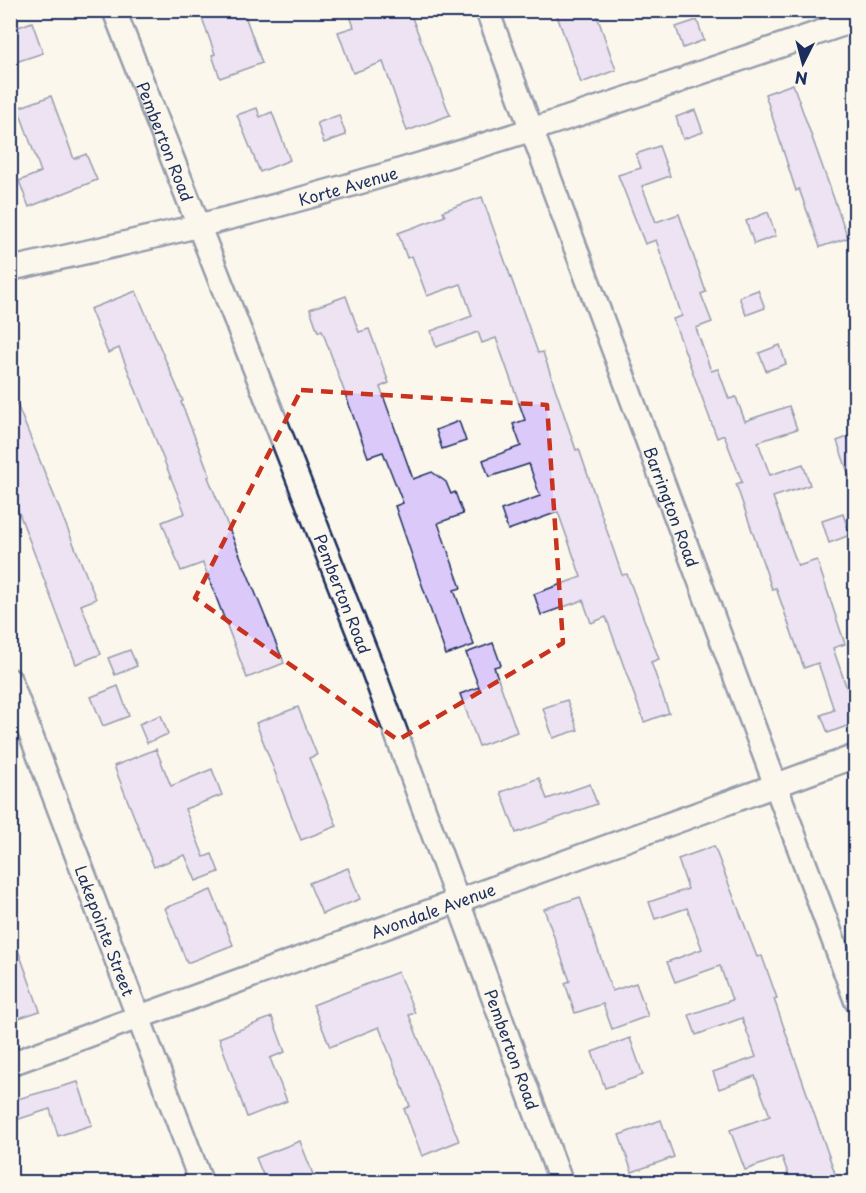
<svg xmlns="http://www.w3.org/2000/svg" width="866" height="1193" viewBox="0 0 866 1193" font-family="'Playpen Sans',sans-serif">
<style>
.building{fill:#dbc9fa;stroke:#1b2f5e;stroke-width:1.5}
.lines{fill:none;stroke-linecap:round;stroke-linejoin:round}
.minor-casing{stroke:#1b2f5e;stroke-width:27}
.minor{stroke:#fbf7ec;stroke-width:22}
.marked{fill:none;stroke:#c8321e;stroke-width:4.5;stroke-dasharray:12 8;stroke-linejoin:round}
.labels{text-anchor:middle;dominant-baseline:central;stroke-width:6;stroke-linejoin:round;paint-order:stroke}
.street-label{font-size:16px;fill:#1b2f5e;stroke:#fbf7ec}
</style>
<rect width="100%" height="100%" fill="#fbf7ec"/>
<filter id="ink" filterUnits="userSpaceOnUse"><feTurbulence type="fractalNoise" baseFrequency=".0167" numOctaves="2"/><feDisplacementMap in="SourceGraphic" scale="12" xChannelSelector="R" yChannelSelector="G"/><feConvolveMatrix kernelMatrix="1 2 1 2 8 2 1 2 1" color-interpolation-filters="sRGB"/></filter>
<g filter="url(#ink)">
<g class="building">
<polygon points="224,10 243,10 262,63 220,78 212,55 215,54 202,18"/>
<polygon points="348,10 409,10 450,115 407,131 383,62 353,73 338,32 354,27"/>
<polygon points="555,10 595,10 616,70 581,83"/>
<polygon points="697,20 704,40 683,48 676,27"/>
<polygon points="32,22 43,53 10,64 10,30"/>
<polygon points="793,84 848,238 820,247 799,189 796,191 765,94"/>
<polygon points="51,96 74,159 86,154 97,180 29,207 19,181 41,172 18,108"/>
<polygon points="257,108 260,117 272,112 290,160 260,172 237,115"/>
<polygon points="695,110 703,132 683,139 676,117"/>
<polygon points="339,115 346,135 324,143 317,123"/>
<polygon points="659,146 670,176 642,186 656,222 679,214 706,292 701,294 712,322 696,328 711,371 718,369 729,399 736,397 745,421 789,406 797,429 758,442 770,475 803,464 810,485 773,497 798,566 817,560 845,644 833,648 855,712 855,723 828,733 821,715 834,710 818,663 804,668 776,588 772,589 736,484 742,482 724,435 717,438 673,319 682,316 656,240 645,244 618,175 641,168 636,154"/>
<polygon points="482,197 538,353 543,352 576,450 579,449 622,575 627,574 659,659 651,662 669,713 644,722 606,617 591,623 583,600 541,615 534,594 581,577 558,512 508,530 501,510 540,496 529,464 489,477 483,460 521,446 513,424 525,420 496,338 482,343 478,332 436,347 431,331 472,316 461,284 427,296 412,256 407,258 398,233 445,216 443,211"/>
<polygon points="768,212 776,236 754,244 746,221"/>
<polygon points="758,290 765,308 746,315 739,297"/>
<polygon points="136,291 183,401 181,402 210,476 208,477 284,663 247,678 203,563 181,571 162,522 185,513 119,348 108,353 90,309"/>
<polygon points="346,296 359,332 369,329 389,383 380,387 413,479 432,472 446,482 451,494 455,492 463,514 438,523 461,588 454,590 474,645 446,655 395,506 403,503 383,452 368,457 322,330 318,332 310,309"/>
<polygon points="780,345 786,364 766,371 759,353"/>
<polygon points="10,387 96,599 81,605 101,654 76,664 10,489"/>
<polygon points="459,421 466,441 442,449 436,430"/>
<polygon points="855,434 855,487 853,487 837,441"/>
<polygon points="843,514 850,535 829,543 822,521"/>
<polygon points="493,643 501,665 494,667 517,732 479,746 460,694 479,687 466,653"/>
<polygon points="130,650 137,666 115,675 108,658"/>
<polygon points="118,686 129,716 103,726 91,697"/>
<polygon points="567,700 578,730 553,738 543,708"/>
<polygon points="298,707 317,755 309,758 337,826 301,840 256,723"/>
<polygon points="161,715 168,734 147,743 139,724"/>
<polygon points="156,749 171,786 212,769 222,795 185,809 204,857 212,854 219,872 196,881 185,855 154,867 114,766"/>
<polygon points="539,778 547,799 590,784 597,804 516,833 501,792"/>
<polygon points="714,846 757,957 762,956 777,998 774,999 838,1182 791,1182 782,1157 745,1170 730,1130 770,1116 755,1076 719,1089 713,1072 756,1057 742,1018 696,1035 689,1015 732,1000 720,966 675,982 667,962 702,949 687,908 655,919 649,902 688,889 678,859"/>
<polygon points="348,868 360,899 322,914 309,883"/>
<polygon points="211,890 233,945 187,963 165,908"/>
<polygon points="580,897 612,991 636,983 648,1016 612,1029 603,1004 575,1013 565,983 570,981 544,909"/>
<polygon points="10,936 13,936 40,1011 10,1021"/>
<polygon points="398,972 415,1013 409,1015 459,1141 422,1156 404,1109 410,1106 379,1027 330,1047 313,1005"/>
<polygon points="272,1017 285,1052 270,1058 287,1101 247,1117 219,1038"/>
<polygon points="630,1038 643,1075 605,1088 592,1052"/>
<polygon points="78,1082 92,1125 58,1136 50,1109 10,1122 10,1101"/>
<polygon points="661,1120 674,1157 632,1172 619,1135"/>
<polygon points="300,1141 316,1182 266,1182 256,1158"/>
</g>
<g class="lines">
<defs>
<g id="minor">
<path id="s1" d="M114 10 371 665 561 1182"/>
<path id="s2" d="M487 10 856 1001"/>
<polyline points="688,77 856,20"/>
<path id="s3" d="M10 269C74 255 138 241 201 225 363 185 521 134 679 81"/>
<path id="s4" d="M10 680 201 1182"/>
<path id="s5" d="M10 1064 856 756"/>
</g>
</defs>
<use href="#minor" class="minor-casing"/>
<use href="#minor" class="minor"/>
</g>
</g>
<path d="M0 0H866V1193H0ZM301 390 547 405 563 643 398 740 195 598Z" fill="#fbf7ec" fill-opacity=".55" fill-rule="evenodd"/>
<path class="marked" d="M301 390 547 405 563 643 398 740 195 598Z"/>
<g class="labels">
<g class="street-label">
<text stroke="none"><textPath href="#s1" startOffset="141">Pemberton Road</textPath></text>
<text stroke="none"><textPath href="#s3" startOffset="348">Korte Avenue</textPath></text>
<text stroke="none"><textPath href="#s2" startOffset="530">Barrington Road</textPath></text>
<text stroke="none"><textPath href="#s1" startOffset="627">Pemberton Road</textPath></text>
<text stroke="none"><textPath href="#s5" startOffset="450">Avondale Avenue</textPath></text>
<text stroke="none"><textPath href="#s4" startOffset="268">Lakepointe Street</textPath></text>
<text stroke="none"><textPath href="#s1" startOffset="1113">Pemberton Road</textPath></text>
</g>
</g>
<rect width="866" height="1193" fill="none" stroke="#fbf7ec" stroke-width="36"/>
<rect x="18" y="18" width="830" height="1157" fill="none" stroke="#1b2f5e" stroke-width="2" filter="url(#ink)"/>
<g transform="translate(803 63) rotate(186)" stroke="#fbf7ec" stroke-width="4.5" paint-order="stroke">
<path d="M0-4.5L10 22L0 15L-10 22Z" fill="#1b2f5e"/>
<text y="-9" font-size="16" font-weight="bold" text-anchor="middle" fill="#1b2f5e">N</text>
</g>
</svg>
